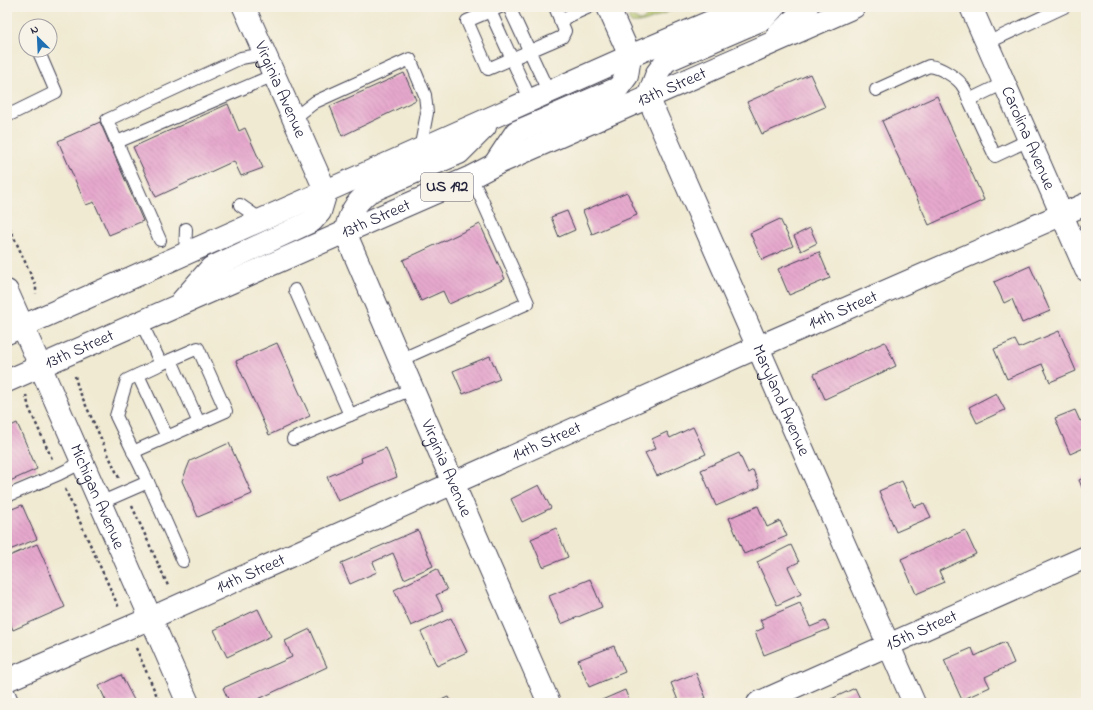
<svg xmlns="http://www.w3.org/2000/svg" width="1093" height="710" viewBox="0 0 1093 710" font-family="'Indie Flower',sans-serif">
<style>
.grass{fill:url(#grass-dots);stroke:#6a7250}
.building{fill:url(#building-back-hatch)}
.lines{fill:none;stroke-linecap:round;stroke-linejoin:round}
.service-casing{stroke:#414052;stroke-width:14}
.minor-casing{stroke:#414052;stroke-width:24}
.tertiary-casing{stroke:#414052;stroke-width:24}
.trunk-casing{stroke:#414052;stroke-width:24}
.path{stroke:#414052;stroke-width:2.5;stroke-dasharray:3 3;stroke-linecap:butt}
.service{stroke:#fff;stroke-width:12}
.minor{stroke:#fff;stroke-width:22}
.tertiary{stroke:#fff;stroke-width:22}
.trunk{stroke:#fff;stroke-width:22}
.labels{text-anchor:middle;dominant-baseline:central;stroke-width:3;stroke-linejoin:round;paint-order:stroke}
.shield{fill:#f7f3e8;stroke:#62616f;stroke-width:1}
.shield-label{font-size:16px;font-weight:bold;fill:#22223b}
.street-label{font-size:17px;fill:#22223b;stroke:#f7f3e8}
</style>
<defs>
<pattern id="grass-dots" width="8" height="8" patternUnits="userSpaceOnUse"><rect width="8" height="8" fill="#b2c366"/><path d="M2 2h.1M6 6h.1" fill="none" stroke="#99a759" stroke-width="1.8" stroke-linecap="round"/></pattern>
<pattern id="building-back-hatch" width="6" height="6" patternUnits="userSpaceOnUse"><rect width="6" height="6" fill="#e6a8cd"/><path d="M-1 5l2 2M0 0l6 6M5-1l2 2" fill="none" stroke="#c590b1"/></pattern>
</defs>
<rect width="100%" height="100%" fill="#f7f3e8"/>
<filter id="ink" filterUnits="userSpaceOnUse"><feTurbulence type="fractalNoise" baseFrequency=".025" numOctaves="2"/><feDisplacementMap in="SourceGraphic" scale="8" xChannelSelector="R" yChannelSelector="G"/><feConvolveMatrix kernelMatrix="1 2 1 2 8 2 1 2 1" color-interpolation-filters="sRGB"/></filter>
<filter id="wash" filterUnits="userSpaceOnUse"><feTurbulence type="fractalNoise" baseFrequency=".012" numOctaves="4" result="noise"/><feDisplacementMap in="SourceGraphic" scale="16" xChannelSelector="R" yChannelSelector="G"/><feGaussianBlur stdDeviation="0.9" result="paint"/><feColorMatrix in="noise" values="0 0 0 0 0 0 0 0 0 0 0 0 0 0 0 0 0 1.4 0 .05"/><feComposite in="paint" operator="in"/></filter>
<g filter="url(#wash)">
<rect width="100%" height="100%" fill="#f0ead2"/>
<path class="grass" d="M668 7H678C667 12 643 26 631 23L628 18 630 16 640 21 643 20 648 15Z"/>
<g id="blocks">
<g class="building">
<polygon points="404,73 416,100 342,136 330,106"/>
<polygon points="810,74 825,107 762,134 747,102"/>
<polygon points="937,96 984,200 929,225 882,121"/>
<polygon points="228,104 239,131 245,128 263,168 241,176 234,161 156,197 133,147"/>
<polygon points="100,122 143,221 109,235 94,202 86,205 58,141"/>
<polygon points="627,192 637,215 592,234 583,211"/>
<polygon points="567,211 575,230 559,237 551,217"/>
<polygon points="780,219 793,246 762,260 750,233"/>
<polygon points="480,224 505,279 449,304 443,291 421,301 403,260"/>
<polygon points="810,228 817,243 801,251 794,236"/>
<polygon points="819,252 830,278 789,295 778,269"/>
<polygon points="1030,266 1050,311 1022,323 1012,299 1004,303 994,282"/>
<polygon points="1059,331 1076,371 1050,382 1042,364 1007,379 994,349 1015,340 1019,348"/>
<polygon points="885,342 896,366 825,399 814,374"/>
<polygon points="277,343 310,416 269,435 236,361"/>
<polygon points="490,356 500,379 463,394 453,371"/>
<polygon points="996,393 1005,410 977,423 969,407"/>
<polygon points="1075,410 1080,421 1086,418 1086,447 1070,454 1055,418"/>
<polygon points="17,423 37,469 10,481 7,475 7,428"/>
<polygon points="693,427 706,454 657,476 645,453 656,448 652,439 667,432 670,438"/>
<polygon points="229,443 252,494 198,517 182,481 190,461"/>
<polygon points="386,448 397,477 338,501 327,477 362,462 361,458"/>
<polygon points="739,453 748,473 753,470 760,487 716,506 701,470"/>
<polygon points="1086,477 1086,497 1079,480"/>
<polygon points="902,481 914,507 924,503 931,517 896,532 879,491"/>
<polygon points="539,485 551,508 522,522 511,499"/>
<polygon points="22,505 37,539 7,551 7,511"/>
<polygon points="758,506 767,527 780,521 787,536 744,554 729,518"/>
<polygon points="556,528 568,557 543,567 531,539"/>
<polygon points="418,530 433,566 404,579 393,553 373,562 377,572 350,584 341,563"/>
<polygon points="965,530 976,554 939,571 944,582 916,594 901,559"/>
<polygon points="37,544 65,607 13,630 7,615 7,557"/>
<polygon points="791,545 799,562 788,567 801,594 777,605 757,562"/>
<polygon points="437,569 447,590 436,595 444,611 411,626 394,590"/>
<polygon points="590,579 602,607 561,624 549,596"/>
<polygon points="800,603 810,627 825,621 829,629 764,655 755,632 764,628 760,620"/>
<polygon points="258,609 271,636 227,657 214,630"/>
<polygon points="451,618 467,652 437,666 421,632"/>
<polygon points="310,629 327,667 250,703 230,703 223,688 292,657 285,641"/>
<polygon points="1005,642 1014,663 985,677 990,687 962,700 944,660 972,648 975,656"/>
<polygon points="614,646 625,672 589,687 578,660"/>
<polygon points="696,673 706,698 694,703 679,703 671,683"/>
<polygon points="121,675 134,700 128,703 107,703 99,686"/>
<polygon points="855,688 862,703 828,703 827,701"/>
<polygon points="625,690 630,703 595,703"/>
<polygon points="448,697 451,703 434,703"/>
</g>
</g>
</g>
<g filter="url(#ink)">
<use href="#blocks" fill-opacity="0" stroke="#414052" stroke-width="1"/>
<g class="lines">
<defs>
<g id="service">
<polyline points="500,7 467,21 488,69 553,41 562,37 565,31 555,7"/>
<polyline points="509,7 549,93"/>
<polyline points="490,11 531,101"/>
<polyline points="560,20 589,7"/>
<polyline points="987,43 1064,7"/>
<polyline points="1004,83 969,100 995,156 1029,140"/>
<path d="M876 90 929 66C940 67 959 78 964 88 966 91 967 96 969 100"/>
<polyline points="7,116 56,92 38,50"/>
<polyline points="293,119 315,102 410,59 425,95 427,113 420,150"/>
<polyline points="117,142 274,75"/>
<polyline points="240,205 263,221"/>
<polyline points="160,240 107,120 241,58 264,54"/>
<polyline points="185,255 186,229"/>
<polyline points="295,290 350,415"/>
<polyline points="141,322 161,364 127,380 116,416 148,482"/>
<polyline points="171,360 199,423"/>
<polyline points="400,360 528,303 482,200 471,177"/>
<polyline points="138,375 167,437"/>
<polyline points="293,439 412,389"/>
<polyline points="133,452 226,411 198,348 161,364"/>
<polyline points="7,496 59,474 83,462"/>
<polyline points="100,503 148,482 183,561"/>
<polyline points="7,689 13,703"/>
</g>
<g id="minor">
<path id="s1" d="M244 7 326 192"/>
<polyline points="608,7 630,56"/>
<path id="s2" d="M971 7 1086 270"/>
<path id="s3" d="M648 97 914 703"/>
<path id="s4" d="M345 232 453 483 549 703"/>
<polyline points="7,291 23,327"/>
<path id="s5" d="M7 680 151 618 758 347 1086 204"/>
<path id="s6" d="M758 703 1086 557"/>
</g>
<g id="tertiary">
<path id="s7" d="M23 327 188 703"/>
</g>
<g id="trunk">
<polyline points="778,35 807,7"/>
<polyline points="648,97 657,73 666,61 763,19 774,7"/>
<polyline points="494,165 516,132 618,88 627,76 630,56"/>
<path d="M345 232C350 213 354 204 369 192L459 153 485 127"/>
<polyline points="182,301 211,268 312,221 320,212 326,192"/>
<polyline points="7,333 630,56 745,7"/>
<path id="s8" d="M7 381 345 232 471 177 494 165 854 7"/>
</g>
</defs>
<use href="#service" class="service-casing"/>
<use href="#minor" class="minor-casing"/>
<use href="#tertiary" class="tertiary-casing"/>
<use href="#trunk" class="trunk-casing"/>
<g class="path">
<polyline points="7,222 36,286 36,294"/>
<polyline points="75,376 78,388 119,478"/>
<polyline points="26,395 29,408 53,461"/>
<polyline points="65,489 119,608"/>
<polyline points="132,506 169,588"/>
<polyline points="136,648 160,703"/>
</g>
<use href="#service" class="service"/>
<use href="#minor" class="minor"/>
<use href="#tertiary" class="tertiary"/>
<use href="#trunk" class="trunk"/>
</g>
</g>
<g class="labels">
<rect class="shield" x="421" y="173" width="52" height="28" rx="3"/>
<g class="shield-label">
<text x="447" y="187">US 192</text>
</g>
<g class="street-label">
<text stroke="none"><textPath href="#s8" startOffset="727">13th Street</textPath></text>
<text stroke="none"><textPath href="#s1" startOffset="90">Virginia Avenue</textPath></text>
<text stroke="none"><textPath href="#s2" startOffset="143">Carolina Avenue</textPath></text>
<text stroke="none"><textPath href="#s8" startOffset="403">13th Street</textPath></text>
<text stroke="none"><textPath href="#s5" startOffset="914">14th Street</textPath></text>
<text stroke="none"><textPath href="#s8" startOffset="79">13th Street</textPath></text>
<text stroke="none"><textPath href="#s3" startOffset="331">Maryland Avenue</textPath></text>
<text stroke="none"><textPath href="#s5" startOffset="590">14th Street</textPath></text>
<text stroke="none"><textPath href="#s4" startOffset="257">Virginia Avenue</textPath></text>
<text stroke="none"><textPath href="#s7" startOffset="185">Michigan Avenue</textPath></text>
<text stroke="none"><textPath href="#s5" startOffset="266">14th Street</textPath></text>
<text stroke="none"><textPath href="#s6" startOffset="179">15th Street</textPath></text>
</g>
</g>
<rect width="1093" height="710" fill="none" stroke="#f7f3e8" stroke-width="24"/>
<g transform="translate(38 38) rotate(336)"><circle r="19" fill="#f7f3e8" stroke="#a29fa3"/>
<path d="M0-3L7 15L0 10L-7 15Z" fill="#1f6fb2"/>
<text y="-6" font-size="11" font-weight="bold" text-anchor="middle" fill="#22223b">N</text>
</g>
</svg>
